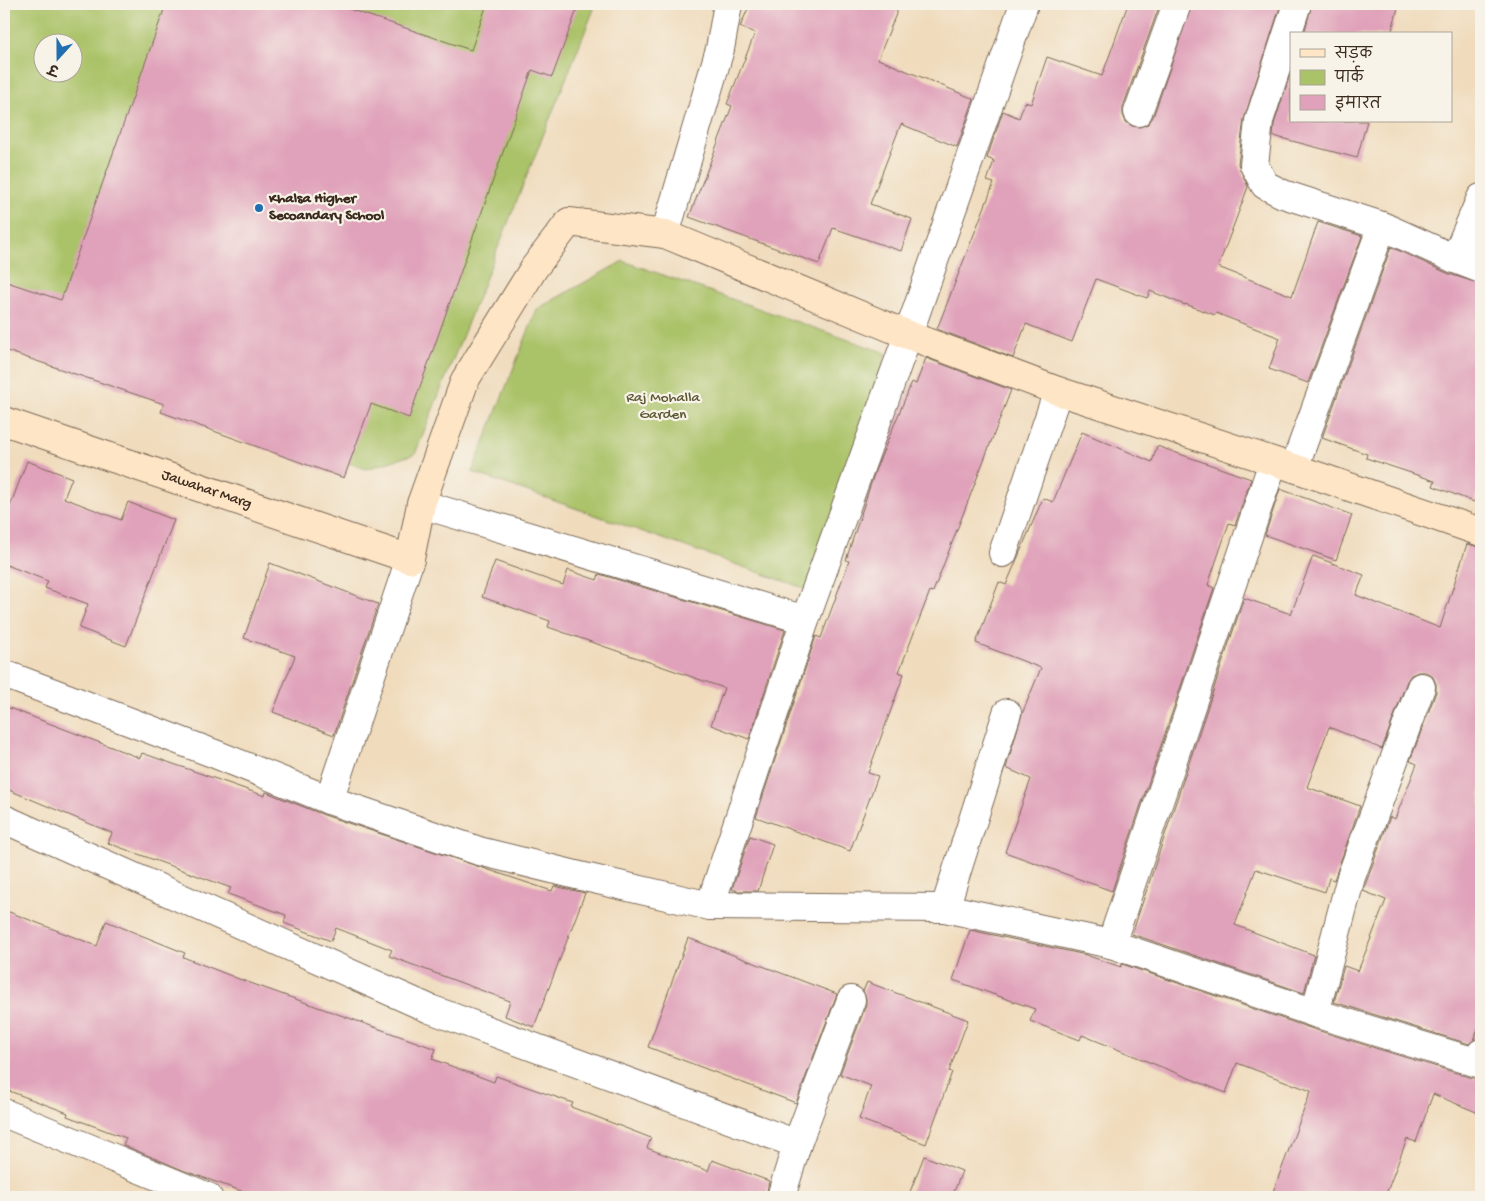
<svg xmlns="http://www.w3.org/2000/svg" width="1485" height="1201" viewBox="0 0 1485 1201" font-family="'Gochi Hand','Playpen Sans Deva',sans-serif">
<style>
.green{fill:#aac268;stroke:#727643;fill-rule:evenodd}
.building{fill:#e0a2ba}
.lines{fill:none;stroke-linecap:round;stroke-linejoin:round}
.street-casing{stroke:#7a6856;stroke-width:30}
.secondary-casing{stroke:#7a6856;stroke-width:30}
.street{stroke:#fff;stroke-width:28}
.secondary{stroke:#fee5c5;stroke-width:28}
.poi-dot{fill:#1f6fb2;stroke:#f7f3e8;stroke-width:2}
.labels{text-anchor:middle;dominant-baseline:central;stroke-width:4.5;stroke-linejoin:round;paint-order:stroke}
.poi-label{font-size:15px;font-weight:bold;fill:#3b2a1e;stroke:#f7f3e8;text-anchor:start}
.park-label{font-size:15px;fill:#5c5834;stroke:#f7f3e8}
.street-label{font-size:15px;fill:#3b2a1e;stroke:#f7f3e8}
</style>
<rect width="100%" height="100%" fill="#f7f3e8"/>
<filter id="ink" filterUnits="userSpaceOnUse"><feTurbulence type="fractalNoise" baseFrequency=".02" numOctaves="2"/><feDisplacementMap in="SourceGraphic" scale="10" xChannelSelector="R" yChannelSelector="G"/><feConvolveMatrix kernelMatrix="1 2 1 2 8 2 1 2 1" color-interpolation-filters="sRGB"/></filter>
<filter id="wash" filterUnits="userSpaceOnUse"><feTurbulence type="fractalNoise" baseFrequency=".0096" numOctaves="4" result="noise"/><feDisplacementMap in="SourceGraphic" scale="20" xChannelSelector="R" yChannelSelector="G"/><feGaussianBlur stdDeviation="1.12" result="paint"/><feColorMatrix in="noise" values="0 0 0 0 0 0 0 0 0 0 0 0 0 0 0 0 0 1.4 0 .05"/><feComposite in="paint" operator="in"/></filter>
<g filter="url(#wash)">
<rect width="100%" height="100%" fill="#f0dcbd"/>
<g class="green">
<path d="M4 4H596L415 454 366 469 4 344ZM42 42H72V72H42Z"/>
<polygon points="623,261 886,353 809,590 472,472 537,309"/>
</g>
<g id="blocks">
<g class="building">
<polygon points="166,4 334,4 471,50 487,4 579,4 552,77 532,70 409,418 371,404 344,478 161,412 164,404 4,350 4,281 61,300"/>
<polygon points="750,4 900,4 878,59 974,99 957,147 901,124 870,204 912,219 901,251 833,228 819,264 689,217 732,106 727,104 755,33 740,27"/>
<polygon points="1128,4 1160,4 1123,107 1123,115 1126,122 1132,126 1140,127 1148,124 1153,117 1192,4 1281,4 1244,119 1238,164 1248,187 1218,267 1292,296 1318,222 1362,236 1308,383 1269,369 1280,338 1216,313 1215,315 1185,304 1185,305 1150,291 1147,298 1096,279 1072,342 1026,324 1013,358 937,329 994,183 987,181 994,161 987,158 1003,111 1019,118 1025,102 1031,104 1047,57 1102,76"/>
<polygon points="1312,4 1399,4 1391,34 1304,34"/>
<polygon points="1291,72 1291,121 1367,121 1357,158 1273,136 1274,124"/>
<polygon points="1391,247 1449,274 1481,284 1481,482 1474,502 1433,486 1435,481 1366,458 1367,454 1322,438"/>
<polygon points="926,358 1011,390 933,592 930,591 899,672 904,674 868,773 878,776 850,851 756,817 816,636 821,638 849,561 846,560 875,471 912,382 916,384"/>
<polygon points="1082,432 1152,462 1157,446 1251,479 1235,525 1229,523 1208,585 1214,588 1112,891 1005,852 1031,779 1006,768 1022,714 1041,668 976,643 999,582 1006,585 1043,498 1053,502"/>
<polygon points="27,461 72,478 64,498 121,520 128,502 174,520 126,646 79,628 88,604 45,588 48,581 4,564 4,522"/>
<polygon points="1280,489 1352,515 1336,560 1265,535"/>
<polygon points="1467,544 1481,547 1481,1020 1474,1040 1469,1044 1334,1002 1344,966 1358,971 1386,900 1363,891 1390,817 1395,819 1417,764 1410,761 1436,692 1436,684 1433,677 1426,672 1418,672 1411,675 1407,681 1382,749 1329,727 1307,787 1360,806 1334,880 1329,878 1325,892 1256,869 1235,925 1314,955 1304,993 1132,934 1244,598 1291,614 1313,556 1364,575 1356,595 1440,628"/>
<polygon points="495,561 563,585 568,570 597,580 599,574 785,630 749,739 711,725 724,688 548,627 550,621 482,597"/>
<polygon points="270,563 378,604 334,735 273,712 295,656 244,638"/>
<polygon points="4,706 140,758 142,753 265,796 266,792 324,815 552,891 554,886 585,893 534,1027 505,1016 510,1001 389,956 392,950 336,928 331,941 284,923 286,915 228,894 231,888 108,843 112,833 4,788"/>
<polygon points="750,836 773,844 758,891 738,891 732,889"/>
<polygon points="4,910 97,946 106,921 185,953 183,957 239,979 436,1049 432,1059 494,1082 496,1076 573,1103 571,1107 651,1138 647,1148 708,1171 712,1160 769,1181 766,1197 258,1197 185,1171 123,1145 126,1138 67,1116 68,1113 4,1089"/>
<polygon points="970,930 1086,955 1121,967 1122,964 1310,1028 1473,1078 1481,1078 1481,1114 1433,1094 1416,1142 1407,1139 1385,1197 1271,1197 1311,1091 1237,1063 1226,1093 1082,1035 1080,1040 1030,1021 1035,1009 953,980"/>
<polygon points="688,938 837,994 796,1103 648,1047"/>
<polygon points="867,982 968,1020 949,1071 952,1072 926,1144 859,1119 871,1086 840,1074 866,1005 866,998 863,991"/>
<polygon points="924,1156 962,1171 952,1197 908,1197"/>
</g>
</g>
</g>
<g filter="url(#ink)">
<use href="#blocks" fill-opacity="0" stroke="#7a6856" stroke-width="1"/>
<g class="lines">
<defs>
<g id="street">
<polyline points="1297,4 1259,121 1254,165 1265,185 1283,194 1382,226 1455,259"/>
<polyline points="1138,112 1177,4"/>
<polyline points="1481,198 1455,259 1481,269"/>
<polyline points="665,234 720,49 728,4"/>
<polyline points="1273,462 1111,944 1315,1013 1478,1063 1481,1053"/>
<polyline points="1294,468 1382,226"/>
<polyline points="421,504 805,620"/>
<polyline points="1003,553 1058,391"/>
<polyline points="4,674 215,754 329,800 479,851 576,875 710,906 945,908"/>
<polyline points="1007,713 945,908 1111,944"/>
<polyline points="329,800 410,559"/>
<polyline points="4,819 430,1009 797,1144"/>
<polyline points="710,906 805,620 908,335 1024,4"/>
<polyline points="1315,1013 1351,877 1421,687"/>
<polyline points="4,1113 208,1197"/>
<polyline points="781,1197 797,1144 851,1000"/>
</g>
<g id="secondary">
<path id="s1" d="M4 421 410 559 421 504 465 380 534 268 569 222 665 234 908 335 1058 391 1294 468 1481 532"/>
</g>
</defs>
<use href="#street" class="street-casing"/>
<use href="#secondary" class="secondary-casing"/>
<use href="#street" class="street"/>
<use href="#secondary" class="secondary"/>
</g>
</g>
<circle class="poi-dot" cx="259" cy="208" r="5"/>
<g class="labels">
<g class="poi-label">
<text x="269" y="199">Khalsa Higher<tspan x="269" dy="17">Secoandary School</tspan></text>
</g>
<g class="park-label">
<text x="663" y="398">Raj Mohalla<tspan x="663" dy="17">Garden</tspan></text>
</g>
<g class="street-label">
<text stroke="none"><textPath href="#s1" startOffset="214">Jawahar Marg</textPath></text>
</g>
</g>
<rect width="1485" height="1201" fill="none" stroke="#f7f3e8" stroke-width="20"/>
<rect x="1290" y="32" width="162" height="90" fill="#f7f3e8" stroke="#aca397"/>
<rect x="1300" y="49" width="25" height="8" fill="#fee5c5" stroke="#aca397"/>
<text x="1335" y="58" font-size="15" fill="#3b2a1e">सड़क</text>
<rect x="1300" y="70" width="25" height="15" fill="#aac268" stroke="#aca397"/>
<text x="1335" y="82" font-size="15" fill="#3b2a1e">पार्क</text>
<rect x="1300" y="95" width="25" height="15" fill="#e0a2ba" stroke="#aca397"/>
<text x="1335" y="108" font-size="15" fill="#3b2a1e">इमारत</text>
<g transform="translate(58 58) rotate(201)"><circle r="24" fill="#f7f3e8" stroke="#aca397"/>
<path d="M0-4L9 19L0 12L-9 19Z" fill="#1f6fb2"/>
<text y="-8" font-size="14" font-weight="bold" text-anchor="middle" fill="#3b2a1e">उ</text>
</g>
</svg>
